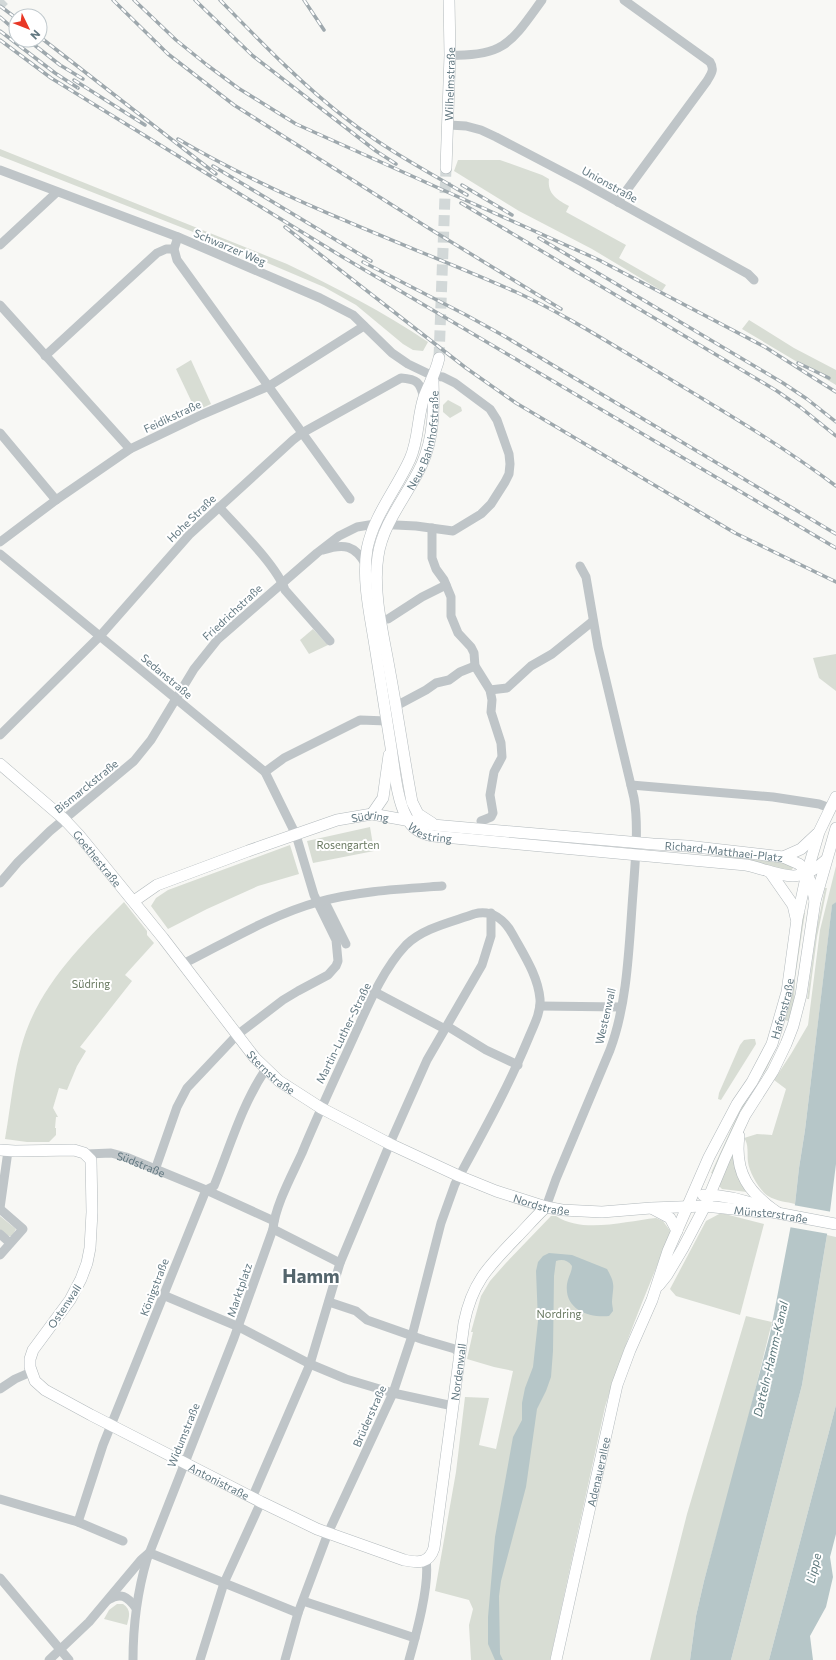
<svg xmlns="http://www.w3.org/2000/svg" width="836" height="1660" viewBox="0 0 836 1660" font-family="Commissioner,sans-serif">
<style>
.green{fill:#d8ddd4}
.water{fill:#b6c6c8}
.pier{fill:#f8f8f5}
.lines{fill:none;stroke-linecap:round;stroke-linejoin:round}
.major-tunnel{stroke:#d2d8d8;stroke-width:11;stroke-dasharray:11 5.5;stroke-linecap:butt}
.major-casing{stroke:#b2b9bc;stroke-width:12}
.minor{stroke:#bfc5c8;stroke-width:9}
.major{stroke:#fff;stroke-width:11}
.rail-casing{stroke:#9ea8ad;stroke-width:3.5}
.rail{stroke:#fff;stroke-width:2;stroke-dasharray:6;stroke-linecap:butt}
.labels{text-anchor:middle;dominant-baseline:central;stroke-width:4;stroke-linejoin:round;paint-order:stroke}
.street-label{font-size:11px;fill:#627881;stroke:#fff}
.park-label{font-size:11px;fill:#697961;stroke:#fff}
.water-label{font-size:12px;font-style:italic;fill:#5d787c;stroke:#fff}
.town-label{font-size:19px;font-weight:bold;fill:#54656c;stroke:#fff}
</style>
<rect width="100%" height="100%" fill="#f8f8f5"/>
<g class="green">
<path d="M0 149 287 264C335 287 384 312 428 342L423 351 413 350 403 344 356 305 324 287 211 239 13 161 0 156Z"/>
<path d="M458 160H500L542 175 549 179C547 194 558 200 569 206L566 212 626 245 619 258 666 285 662 291 592 249 519 211 454 171Z"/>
<polygon points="749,320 794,348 836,370 836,385 742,329"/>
<polygon points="191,360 211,404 196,411 176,369"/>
<polygon points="448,400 461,407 462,411 450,418 443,412 443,405"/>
<polygon points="313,629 328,645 309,654 300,640"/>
<polygon points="836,654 836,691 819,678 813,658"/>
<polygon points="370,827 374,851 313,863 307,841"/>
<polygon points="290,845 299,874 258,886 207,909 168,929 151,906 156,898 168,890"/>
<polygon points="731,857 784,863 794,866 790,873 722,858"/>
<path d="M836 866V902L832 906 805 1130 799 1168 795 1204C787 1202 776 1201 768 1196 760 1191 749 1172 748 1162 747 1154 749 1144 744 1138L757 1134 772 1135 786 1089 774 1080 791 1054 808 1025 820 930Z"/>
<polygon points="825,888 827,888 817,937 809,999 807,999 817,927"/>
<path d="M124 902 147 931V935L154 943 125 975 132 981 80 1047 86 1051 77 1066 67 1090 59 1088 53 1108 58 1117H56L55 1128H56V1135L49 1142H27L5 1139C12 1101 14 1060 29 1024 49 976 88 938 124 902Z"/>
<polygon points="803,913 805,913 795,979 794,1007 790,1022 785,1020 792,992"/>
<polygon points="751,1039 755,1039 756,1044 721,1100 718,1099 719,1093 740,1045 744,1040"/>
<polygon points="778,1044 767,1068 746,1102 713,1174 711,1173 744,1101"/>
<polygon points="733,1149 738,1177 747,1192 722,1189 718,1185"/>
<polygon points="721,1213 764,1224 740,1315 676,1296 670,1289 706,1221"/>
<polygon points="0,1216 16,1229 12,1236 9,1236 0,1231"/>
<path d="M551 1216H556C583 1234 626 1221 656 1218L663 1221 671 1232C647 1290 623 1347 605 1407L550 1660H471L469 1625 473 1609 469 1600 435 1591 456 1472 465 1397 489 1398 479 1445 496 1449 513 1371 494 1367 467 1359 473 1332H471L481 1296 490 1281 505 1264Z"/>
<polygon points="827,1235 836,1237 836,1405 769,1660 731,1660 802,1385"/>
<polygon points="746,1316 772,1322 740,1451 704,1581 696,1616 690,1660 650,1660 687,1514"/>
<path d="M117 1604H123C132 1610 129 1617 127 1625L104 1619 109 1610Z"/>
</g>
<g class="water">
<polygon points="836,902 836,1164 827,1235 802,1385 731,1660 690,1660 696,1616 704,1581 770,1334 795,1204 799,1168 805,1130 832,905"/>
<path d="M549 1253 572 1255 607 1269C616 1285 613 1285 612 1302 612 1305 613 1308 613 1311L609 1316C588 1318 564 1309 567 1284 568 1277 572 1272 572 1266 568 1260 562 1259 556 1261L554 1276 553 1351 551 1377 546 1391 537 1409 526 1487 501 1581 499 1596 500 1654 503 1660H495L488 1644V1617L495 1537 513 1437 522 1420V1403L525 1388 533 1367 538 1321 536 1271 538 1262 543 1256Z"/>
<polygon points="836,1405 836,1534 830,1557 833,1577 826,1607 810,1636 813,1660 769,1660"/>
</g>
<polygon class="pier" points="793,1205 832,1212 829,1234 789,1227"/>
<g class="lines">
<g class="major-tunnel">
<polyline points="0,4 4,0"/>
<polyline points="439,358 446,168"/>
</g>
<defs>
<g id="major">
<path id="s2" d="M446 168 450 55 449 0"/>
<path id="s3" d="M439 358C436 372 429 384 424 397 417 418 419 439 410 459 396 490 374 515 367 549 362 581 370 614 375 646 380 678 385 710 390 741 394 764 396 799 407 818 412 829 422 834 433 836L746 865C780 872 796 888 826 860"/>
<path id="s4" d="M0 764 64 819 79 835 163 938 255 1058 279 1081 321 1108 390 1144 459 1176 496 1191 546 1207 562 1210 602 1212 651 1208 705 1206 761 1212H772L836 1224"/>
<polyline points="372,814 383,798 389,755"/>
<path id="s5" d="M432 823 418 814 412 802C404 759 398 716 390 673 384 637 372 593 378 556 383 522 408 495 422 464 434 437 434 409 433 381"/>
<polyline points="783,857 801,849 817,834"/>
<polyline points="770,872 793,905 796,918"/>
<path id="s6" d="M134 901 157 885 248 851 337 820 372 814 433 825 653 844 687 846 783 857 799 864 805 870 811 883 815 901"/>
<path d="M739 1136C734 1173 749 1193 778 1213"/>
<path id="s7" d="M0 1150 15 1151 74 1150 84 1153 91 1160 92 1212 90 1248 87 1263 81 1279 70 1300 33 1350 30 1359V1367L35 1381 45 1390 91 1415 261 1502 317 1529 404 1560C418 1563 429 1564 434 1548L464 1323C472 1283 488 1267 516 1238 526 1228 535 1217 546 1207"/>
<path d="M703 1195C726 1195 746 1200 766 1209"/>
<polyline points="653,1209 670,1218 677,1231"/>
<polyline points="659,1285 667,1275 683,1248 705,1206 725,1158 745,1115 773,1071 786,1044 793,1026 801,995 815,901 836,828"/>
<path id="s8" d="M556 1660 617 1385 630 1350 652 1300 668 1251 709 1157 737 1104 752 1082 772 1044 787 992 797 919 807 873 819 832 836 797"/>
</g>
</defs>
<use href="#major" class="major-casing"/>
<g class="minor">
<path d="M450 55C505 57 512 41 542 0"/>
<polyline points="449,125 466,126 481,130 496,137 584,183 748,274 754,280"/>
<polyline points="0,170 178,237 320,298 353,315 392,353 408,364 433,376 443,377 455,383 490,409 497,420 509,454 510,464 509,474 505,482 491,504 481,514 453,531 416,526 375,524 357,527 339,536 317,553 218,639 194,669 151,740 134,761 50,831 18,862 0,883"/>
<path d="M618 202 707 81C711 74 715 70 710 62L624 0"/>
<polyline points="178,237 174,249 177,260 350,499"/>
<polyline points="0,245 57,192"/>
<polyline points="0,305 130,449"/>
<polyline points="45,356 157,253 166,249 174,249"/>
<polyline points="0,433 56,500"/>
<path d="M219 507C237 527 277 566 285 590L330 641"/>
<polyline points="432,528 432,558 436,569 444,580 451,597 451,616 458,633 471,647 474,653 475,666 490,690 492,700 491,712 501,743 502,757 494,772 490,795 493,813 491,817 481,821"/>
<polyline points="0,542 56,500 130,449 201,415 269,386 364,326"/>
<path d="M323 550C344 543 355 545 366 565"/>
<polyline points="0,554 265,772 296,835 314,895 336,940 338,961 336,966 328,975 298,991 283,1000 237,1035 187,1088 177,1107 155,1170"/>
<polyline points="388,619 422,597 446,585"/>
<polyline points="490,690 507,688 531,666 552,654 593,621"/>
<polyline points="396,706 426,690 436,683 449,680 460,672 475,666"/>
<path d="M0 735 100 636 189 535 293 440 302 433 401 378C417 379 420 382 424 398"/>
<polyline points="265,772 284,758 360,720 387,721"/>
<polyline points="631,785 773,797 819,804 830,808"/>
<polyline points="327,906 346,944"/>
<path d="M183 964C227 942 271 915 318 902 358 891 400 889 442 886"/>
<polyline points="373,991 445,1029"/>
<polyline points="540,1006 621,1007"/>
<polyline points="447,1026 486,1050 518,1065"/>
<path id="s1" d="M87 1154 111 1153 126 1157 206 1190 274 1221"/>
<path d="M546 1207 556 1179 610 1050C628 1002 629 944 633 893 635 864 639 827 634 798L598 647 586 577 580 566"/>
<polyline points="0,1208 8,1151"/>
<polyline points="0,1209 23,1229 0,1255"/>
<polyline points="273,1229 340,1263"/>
<polyline points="0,1234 10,1243"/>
<polyline points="163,1295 239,1327 310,1364 346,1379 393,1393 453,1406"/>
<polyline points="329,1302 356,1311 367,1320 424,1340 455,1349 461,1355"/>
<polyline points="0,1389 15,1379 31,1372"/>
<polyline points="252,1498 310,1364 340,1263 391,1141 427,1060 482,965 491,936 491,913"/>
<polyline points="0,1499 78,1522 123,1541"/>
<path d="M78 1522 103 1445 206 1190 214 1186C230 1147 242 1104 266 1069"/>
<polyline points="150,1553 298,1613"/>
<polyline points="0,1578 69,1660"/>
<path d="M108 1600C121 1592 127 1596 136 1608"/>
<polyline points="303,1601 415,1638"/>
<polyline points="49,1660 89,1622 141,1560 149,1553"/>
<path d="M133 1660C133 1625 137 1593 147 1559L234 1338 273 1229C275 1206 292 1175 302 1153 319 1112 338 1072 356 1032 369 1003 384 968 406 945 423 928 452 922 474 914 492 909 505 920 513 935 524 955 538 976 540 999 541 1012 534 1025 529 1037 508 1088 481 1136 455 1184L441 1223 412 1336 393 1393 328 1533 298 1613 285 1660"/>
<polyline points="200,1660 224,1583 261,1502"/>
<path d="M409 1660C416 1635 430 1585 426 1560"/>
</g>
<use href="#major" class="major"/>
<defs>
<g id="rail">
<polyline points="113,0 168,54 234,105 430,229 561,309"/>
<polyline points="134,0 176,40 207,65 238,88 296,124 599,260 765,347 836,392"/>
<polyline points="195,0 253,56 376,151 396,164"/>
<path d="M220 0C261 42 301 84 348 120 385 149 427 171 467 195"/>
<polyline points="304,0 324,30"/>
<polyline points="0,6 16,18"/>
<polyline points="0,17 16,31"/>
<polyline points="0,31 55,73 78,88"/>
<polyline points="40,37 216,174"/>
<polyline points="0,40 51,78 341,256 836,548"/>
<polyline points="28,40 60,65 83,79"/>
<polyline points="74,80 145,125"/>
<path d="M178 139C285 202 402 242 516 292 562 313 606 341 650 367 713 405 777 442 836 486"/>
<polyline points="213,166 371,261"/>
<polyline points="462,185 512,215"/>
<polyline points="461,203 777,391 800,407 836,436"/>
<polyline points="285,227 466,368 516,403 735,533 836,582"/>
<polyline points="539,238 783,383 807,399 836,422"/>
<polyline points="363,262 466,315 504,336 836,534"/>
<polyline points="798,363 829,378"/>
</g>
</defs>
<use href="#rail" class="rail-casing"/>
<use href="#rail" class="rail"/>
</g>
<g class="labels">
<g class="street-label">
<text stroke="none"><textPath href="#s2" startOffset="84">Wilhelmstraße</textPath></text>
<text transform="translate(610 184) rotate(29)">Unionstraße</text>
<text transform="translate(230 247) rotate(23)">Schwarzer Weg</text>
<text transform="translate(172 416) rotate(-25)">Feidikstraße</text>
<text stroke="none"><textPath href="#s5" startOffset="405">Neue Bahnhofstraße</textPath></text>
<text transform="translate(191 518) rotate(-44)">Hohe Straße</text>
<text transform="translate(232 612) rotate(-43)">Friedrichstraße</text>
<text transform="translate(167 676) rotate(40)">Sedanstraße</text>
<text transform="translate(86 786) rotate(-39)">Bismarckstraße</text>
<text stroke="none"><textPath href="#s6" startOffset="253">Südring</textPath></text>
<text stroke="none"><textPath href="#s3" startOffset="508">Westring</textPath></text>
<text stroke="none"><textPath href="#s6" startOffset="609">Richard-Matthaei-Platz</textPath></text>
<text stroke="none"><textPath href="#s4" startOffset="136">Goethestraße</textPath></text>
<text stroke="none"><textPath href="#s8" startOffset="694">Hafenstraße</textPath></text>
<text transform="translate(605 1016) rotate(-77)">Westenwall</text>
<text transform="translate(343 1033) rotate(-64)">Martin-Luther-Straße</text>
<text stroke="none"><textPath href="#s4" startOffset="412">Sternstraße</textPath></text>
<text stroke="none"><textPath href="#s1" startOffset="56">Südstraße</textPath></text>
<text stroke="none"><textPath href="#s4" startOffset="715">Nordstraße</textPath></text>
<text stroke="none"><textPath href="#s4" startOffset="946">Münsterstraße</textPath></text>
<text transform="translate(154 1287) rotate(-69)">Königstraße</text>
<text transform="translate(239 1290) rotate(-71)">Marktplatz</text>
<text transform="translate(64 1306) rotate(-56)">Ostenwall</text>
<text stroke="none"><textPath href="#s7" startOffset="959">Nordenwall</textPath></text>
<text transform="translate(369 1416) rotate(-66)">Brüderstraße</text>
<text transform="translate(183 1435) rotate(-68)">Widumstraße</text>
<text stroke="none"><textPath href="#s8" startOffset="193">Adenauerallee</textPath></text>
<text stroke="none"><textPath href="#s7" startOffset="543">Antonistraße</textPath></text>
</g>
<g class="park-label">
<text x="348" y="844">Rosengarten</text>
<text x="91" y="983">Südring</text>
<text x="559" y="1313">Nordring</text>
</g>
<g class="water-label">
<text transform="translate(770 1359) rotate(-77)">Datteln-Hamm-Kanal</text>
<text transform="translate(813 1568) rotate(-76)">Lippe</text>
</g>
<g class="town-label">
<text x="311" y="1275">Hamm</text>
</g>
</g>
<g transform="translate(28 28) rotate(133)"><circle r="19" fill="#ffffff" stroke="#c0c9cd"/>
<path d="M0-3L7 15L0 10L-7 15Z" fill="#e83725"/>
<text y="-6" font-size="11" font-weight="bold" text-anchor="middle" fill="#627881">N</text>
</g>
</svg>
